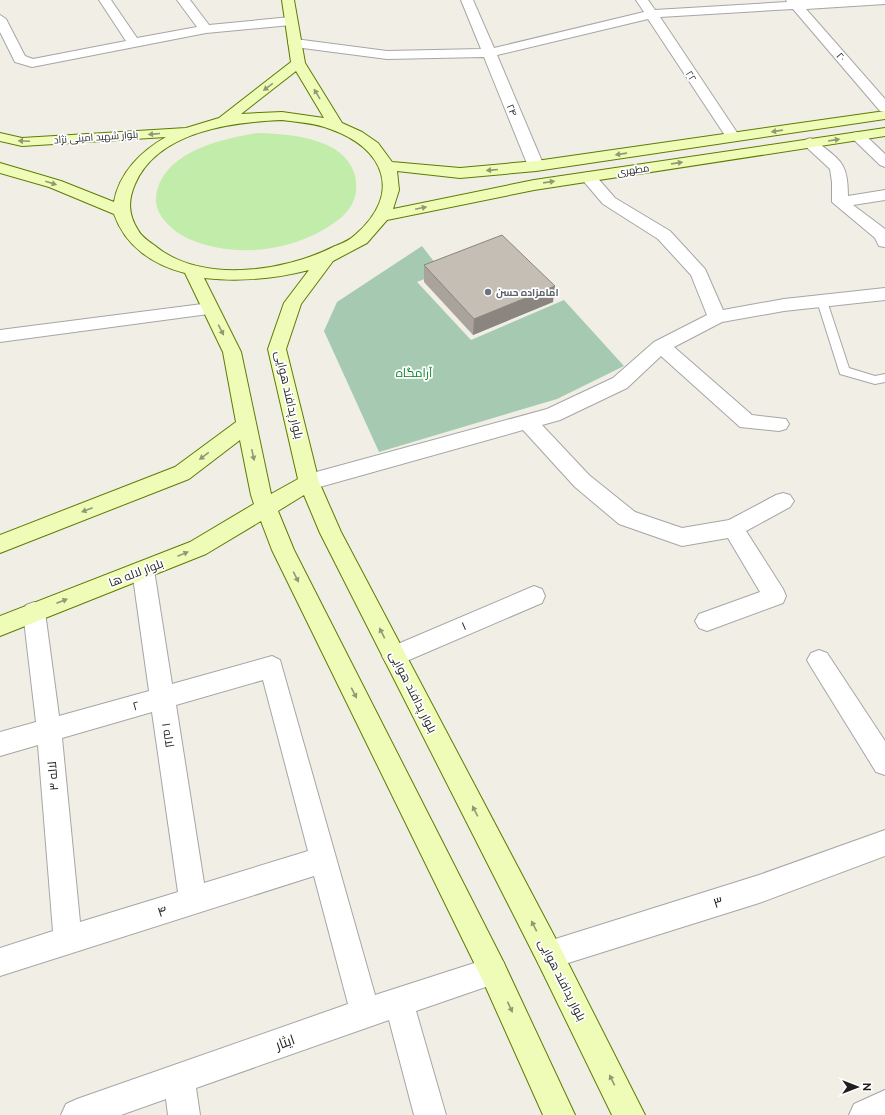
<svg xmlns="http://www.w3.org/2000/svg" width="885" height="1115" viewBox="0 0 885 1115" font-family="Raleway,Cairo,sans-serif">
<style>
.grass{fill:#c1ecaa}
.cemetery{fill:#a6cab1}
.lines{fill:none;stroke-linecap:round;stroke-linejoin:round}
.lane-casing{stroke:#a6a6a6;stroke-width:2}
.street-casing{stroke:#a6a6a6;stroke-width:2}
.secondary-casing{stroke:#5d7c01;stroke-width:2}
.lane{fill:#fff;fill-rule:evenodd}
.street{fill:#fff;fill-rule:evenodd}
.secondary{fill:#eefcb8;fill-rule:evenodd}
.wall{fill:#a9a39b}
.shaded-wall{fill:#8a857e}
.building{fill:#c5beb4;stroke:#8a857e}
.oneway{fill:#919973}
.worship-dot{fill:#6b7280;stroke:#fff;stroke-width:1.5}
.labels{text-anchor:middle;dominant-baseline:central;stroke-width:3.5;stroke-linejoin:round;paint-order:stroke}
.far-street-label{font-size:10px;fill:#1f1f1f;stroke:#fff}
.far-worship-label{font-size:10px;font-weight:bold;fill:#5b616d;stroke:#fff;text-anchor:start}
.park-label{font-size:12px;fill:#088324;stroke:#fff}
.street-label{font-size:12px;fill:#1f1f1f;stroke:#fff}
.near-street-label{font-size:14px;fill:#1f1f1f;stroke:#fff}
</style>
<rect width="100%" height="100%" fill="#f0eee5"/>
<path class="grass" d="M257 133C289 134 344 137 355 175 357 185 357 195 352 204 346 216 333 224 323 230 282 253 232 257 189 239 175 233 155 216 156 199 159 153 220 139 257 133Z"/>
<polygon class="cemetery" points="422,246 442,272 417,282 471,340 564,300 624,366 557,399 379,452 324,331 337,302"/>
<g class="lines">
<defs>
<polygon id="lane" points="822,298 827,301 849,368 875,376 885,374 885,382 875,384 840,374 817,301"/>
<g id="street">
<polygon points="99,0 111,0 137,38 197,27 177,0 190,0 209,25 291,17 297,21 291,25 206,33 32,67 15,62 0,32 0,15 6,19 25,56 33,59 126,41"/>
<polygon points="461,0 473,0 494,48 644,12 636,0 648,0 655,10 787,2 786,0 885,0 885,4 806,9 885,99 885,112 880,111 793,9 660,17 740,137 738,140 728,140 648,19 497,55 544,166 541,169 531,169 528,166 484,57 387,59 295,47 290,46 288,43 290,40 295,39 387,51 481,49"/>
<polygon points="858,132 863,133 885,154 885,167 880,165 853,139 851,136 853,133"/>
<path d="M810 138 815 140C840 161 848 161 848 196L885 190V200L853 205 885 229V247L879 246 875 238 832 202V182L830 169 802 143 805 140Z"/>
<polygon points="588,172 594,174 615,198 670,231 705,269 723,310 784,299 885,288 885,300 784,311 722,322 674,347 752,415 786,419 789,424 786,429 779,431 740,427 661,356 627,388 560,420 542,425 589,475 635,512 682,528 729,520 776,495 783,493 790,495 794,501 790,507 746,531 783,589 786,596 783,603 707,631 699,628 695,621 699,614 760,592 728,538 682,546 619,524 575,487 523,430 309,490 302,488 299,482 302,476 309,474 547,409 613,378 654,342 707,315 691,275 658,239 603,204 580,177 582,174"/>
<polygon points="210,303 216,305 219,309 216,313 0,342 0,330"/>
<path d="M143 561 151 564 154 570 172 684 272 656 280 660 375 995 493 957 503 961 507 971 503 981 416 1011 446 1115H414L389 1020 196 1088 200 1115H168L166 1099 121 1115H61L66 1104 77 1099 348 1004 314 876 0 976V948L53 931 38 745 0 756V732L36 722 23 612 26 605 34 602 42 605 45 612 59 716 149 691 132 570 135 564ZM263 680 308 851 204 883 176 705ZM152 712 178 892 80 922 62 738Z"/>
<polygon points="534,586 542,589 545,596 542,603 402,663 394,666 386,663 382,656 386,649"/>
<polygon points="819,650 827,653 885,741 885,775 876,772 811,667 807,660 811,653"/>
<polygon points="885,830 885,856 759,903 549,969 539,965 535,955 539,945 549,941 759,875"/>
<polygon points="885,1090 885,1115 849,1115 854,1104"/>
</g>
<path id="secondary" d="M282 0H294L305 63 342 123 362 132 378 143 392 162 460 168 536 161 885 111V119L536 171 460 178 397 171 399 190 393 209 534 180 885 128V136L534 190 387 220 367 243 333 261 301 304 286 349 319 482 341 532 559 945 645 1115H612L539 965 320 533 304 495 278 511 294 550 503 961 575 1115H543L483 981 272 550 261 521 206 554 0 636V616L190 542 254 504 251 495 240 440 189 479 0 553V535L175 467 236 422 223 352 185 273C153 265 125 246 114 214L49 187 0 173V163L61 181 114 202C119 173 141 151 166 137L22 146 0 141V133L22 138 186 128 219 118 291 62ZM296 71 324 118 282 112 241 114ZM282 120C298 122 315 123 330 129 385 148 403 194 355 235 349 241 340 244 333 247 283 272 200 284 154 245 148 241 141 236 138 230 128 214 128 200 135 184 158 131 232 122 282 120ZM309 270 284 303 268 349 298 479 271 494 241 352 204 278C241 282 274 279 309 270Z"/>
</defs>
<use href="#lane" class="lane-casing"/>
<use href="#street" class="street-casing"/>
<use href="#secondary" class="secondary-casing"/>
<use href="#lane" class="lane"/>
<use href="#street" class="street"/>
<use href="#secondary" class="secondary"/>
</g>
<polygon class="wall" points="424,265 553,302 473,335 424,282"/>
<polygon class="shaded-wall" points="555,286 553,302 473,335 474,319"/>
<polygon class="building" points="502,235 555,286 474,319 424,265"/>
<defs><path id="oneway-solid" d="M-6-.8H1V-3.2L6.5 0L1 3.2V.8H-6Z"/></defs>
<g class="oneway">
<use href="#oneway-solid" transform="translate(268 87) rotate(143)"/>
<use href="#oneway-solid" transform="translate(317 94) rotate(-121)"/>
<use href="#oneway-solid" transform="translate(777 131) rotate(172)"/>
<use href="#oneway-solid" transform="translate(154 134) rotate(175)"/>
<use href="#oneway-solid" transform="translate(834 140) rotate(-9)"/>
<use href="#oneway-solid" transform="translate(24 141) rotate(-178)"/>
<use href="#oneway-solid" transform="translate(621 154) rotate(172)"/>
<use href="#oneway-solid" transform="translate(677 163) rotate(-8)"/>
<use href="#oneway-solid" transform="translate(492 170) rotate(175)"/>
<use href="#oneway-solid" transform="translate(549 182) rotate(-8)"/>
<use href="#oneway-solid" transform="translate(51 183) rotate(17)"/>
<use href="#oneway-solid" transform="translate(421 208) rotate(-12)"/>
<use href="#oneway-solid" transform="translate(221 330) rotate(63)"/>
<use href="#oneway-solid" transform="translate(253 455) rotate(78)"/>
<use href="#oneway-solid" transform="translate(204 456) rotate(143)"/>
<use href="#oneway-solid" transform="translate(87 510) rotate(159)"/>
<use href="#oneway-solid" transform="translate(183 554) rotate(-22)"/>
<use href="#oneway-solid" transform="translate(296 577) rotate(63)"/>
<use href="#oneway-solid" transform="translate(62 601) rotate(-21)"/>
<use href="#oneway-solid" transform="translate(382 633) rotate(-117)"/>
<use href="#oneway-solid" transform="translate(354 693) rotate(63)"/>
<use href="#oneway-solid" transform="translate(475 811) rotate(-117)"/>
<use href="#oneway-solid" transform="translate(534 926) rotate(-117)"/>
<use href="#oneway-solid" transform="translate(510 1007) rotate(65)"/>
<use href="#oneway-solid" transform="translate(612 1080) rotate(-116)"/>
</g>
<circle class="worship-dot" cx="488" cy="292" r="4"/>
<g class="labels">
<g class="far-street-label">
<text transform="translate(841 57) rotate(49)">۲۰</text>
<text transform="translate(691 76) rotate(57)">۲۲</text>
<text transform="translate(512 110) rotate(67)">۲۴</text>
<text transform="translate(96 137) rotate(-4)">بلوار شهید امینی نژاد</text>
<text transform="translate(633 170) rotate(-8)">مطهری</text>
</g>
<g class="far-worship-label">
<text x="496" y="292">امامزاده حسن</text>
</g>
<g class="park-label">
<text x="414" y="373">آرامگاه</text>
</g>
<g class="street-label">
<text transform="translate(289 395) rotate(77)">بلوار پدافند هوایی</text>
<text transform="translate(136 573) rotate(-21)">بلوار لاله ها</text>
<text transform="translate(464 626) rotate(-23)">۱</text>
<text transform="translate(413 692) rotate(63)">بلوار پدافند هوایی</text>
<text transform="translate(136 706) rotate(-16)">۲</text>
<text transform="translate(168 735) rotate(81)">لاله ۱</text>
<text transform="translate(53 776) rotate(-95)">لاله ۳</text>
<text transform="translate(562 980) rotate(63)">بلوار پدافند هوایی</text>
</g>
<g class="near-street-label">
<text transform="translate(718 902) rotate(-17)">۳</text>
<text transform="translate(162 911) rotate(-18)">۴</text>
<text transform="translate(285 1042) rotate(-19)">ایثار</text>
</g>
</g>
<g transform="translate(857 1087) rotate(90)" stroke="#ffffff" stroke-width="3" paint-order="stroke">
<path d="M0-3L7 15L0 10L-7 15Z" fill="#1f1f1f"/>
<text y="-6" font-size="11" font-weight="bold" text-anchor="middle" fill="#1f1f1f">N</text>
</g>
</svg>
